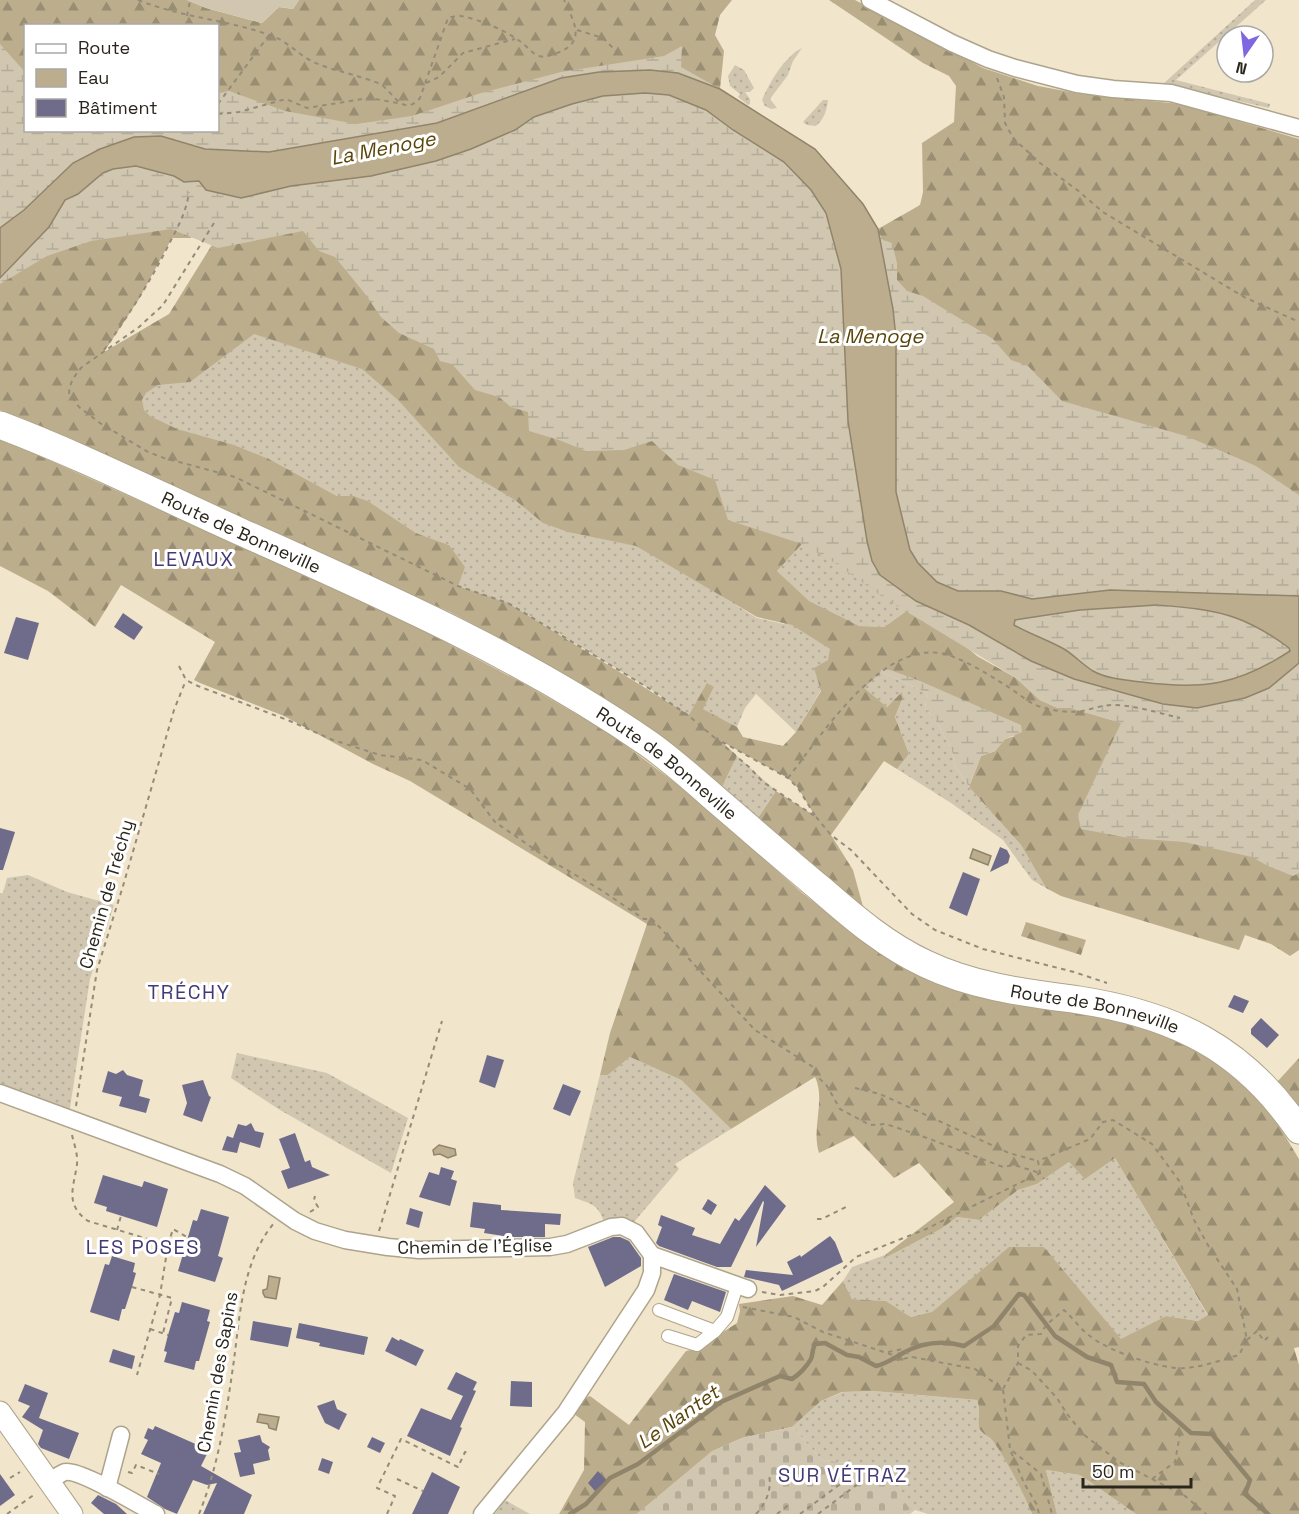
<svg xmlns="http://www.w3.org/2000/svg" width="1299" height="1514" viewBox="0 0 1299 1514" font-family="'Space Grotesk',sans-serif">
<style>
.grass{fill:url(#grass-dots)}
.forest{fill:url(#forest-firs);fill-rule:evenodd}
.wetland{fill:url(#wetland-marsh)}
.cemetery{fill:url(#cemetery-stones)}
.park{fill:#d1c7b1}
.water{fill:#bbad8d;stroke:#90846b;stroke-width:1.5;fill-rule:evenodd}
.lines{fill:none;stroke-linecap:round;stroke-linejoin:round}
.stream{stroke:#90846b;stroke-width:4.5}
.building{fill:#6e6c8a}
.pedestrian-casing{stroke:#aea48b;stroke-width:14}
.minor-casing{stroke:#aea48b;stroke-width:19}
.tertiary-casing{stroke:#aea48b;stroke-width:23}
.primary-casing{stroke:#aea48b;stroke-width:29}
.path{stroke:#948c79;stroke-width:2;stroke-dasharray:4.5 4.5;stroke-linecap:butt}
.pedestrian{stroke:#fff;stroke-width:12}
.minor{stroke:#fff;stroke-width:16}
.tertiary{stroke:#fff;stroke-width:21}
.primary{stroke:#fff;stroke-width:27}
.labels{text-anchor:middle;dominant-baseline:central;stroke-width:6;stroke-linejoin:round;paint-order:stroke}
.street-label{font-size:18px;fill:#2a261c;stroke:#fff}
.water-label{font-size:20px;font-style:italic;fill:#5a4509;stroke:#fff}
.neighbourhood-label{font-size:20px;letter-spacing:1.5px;fill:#433975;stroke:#fff}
</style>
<defs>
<pattern id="grass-dots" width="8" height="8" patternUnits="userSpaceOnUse" patternTransform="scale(1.5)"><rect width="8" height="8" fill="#d1c7b1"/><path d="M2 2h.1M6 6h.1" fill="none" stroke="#b4ab98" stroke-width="1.8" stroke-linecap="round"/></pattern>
<pattern id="forest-firs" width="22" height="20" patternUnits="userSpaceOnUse" patternTransform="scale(1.5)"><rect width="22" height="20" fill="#bcae8d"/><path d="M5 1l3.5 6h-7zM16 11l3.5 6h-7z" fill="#998d72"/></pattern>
<pattern id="wetland-marsh" width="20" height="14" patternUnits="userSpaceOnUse" patternTransform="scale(1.5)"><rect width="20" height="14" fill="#d1c7b1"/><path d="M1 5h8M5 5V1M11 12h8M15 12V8" fill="none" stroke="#b4ab98"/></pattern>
<pattern id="cemetery-stones" width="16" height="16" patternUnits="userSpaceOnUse" patternTransform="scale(1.5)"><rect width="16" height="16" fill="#d1c7b1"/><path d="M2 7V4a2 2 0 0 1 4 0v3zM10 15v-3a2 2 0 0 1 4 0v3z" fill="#b4ab98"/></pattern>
</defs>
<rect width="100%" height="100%" fill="#f1e5cb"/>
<g class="grass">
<polygon points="1255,0 1266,0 1176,80 1270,104 1269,108 1163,84"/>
<path d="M802 48 793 61 788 75 770 99 777 108 771 109 765 106 762 100C770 82 784 57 802 48Z"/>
<polygon points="735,65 744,70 754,88 750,92 745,92 750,99 750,104 748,105 738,97 740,94 730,86 728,76"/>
<path d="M823 100H828C827 110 824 119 816 126L807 125 803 122Z"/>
<polygon points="290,309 584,511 757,618 784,624 808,601 777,571 802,544 838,565 906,611 884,627 859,626 828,660 821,690 796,732 756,694 745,708 737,727 702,709 714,687 689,716 650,689 508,603 458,586 449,545 416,533 368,501 354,496 337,496 271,460 210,470 95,379 197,356"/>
<polygon points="880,671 927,693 925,708 938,724 952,751 955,766 969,787 1021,845 1046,888 1032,880 1003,840 951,803 897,769 909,754 895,717 903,697 902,693 887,707 863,688"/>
<polygon points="737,756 776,791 756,821 720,791"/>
<polygon points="28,875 67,892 114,905 90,979 69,1114 0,1089 0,893 3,893 7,878"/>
<polygon points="237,1053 327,1073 408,1118 391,1173 280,1110 231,1078"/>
<path d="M630 1057 681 1080 731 1129 675 1164 679 1169 634 1222 624 1220 604 1222C598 1204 591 1204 575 1198L573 1183 600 1075H608Z"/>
<polygon points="1115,1158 1208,1316 1198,1321 1166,1316 1121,1340 1044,1247 1009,1248 932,1313 911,1317 886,1301 852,1299 843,1281 852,1267 885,1255 887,1257 941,1229 957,1217 979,1220 1018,1190 1037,1184 1069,1162"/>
<path d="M873 1391 977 1400C982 1411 975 1424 981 1431 984 1435 989 1436 992 1440 1007 1459 1023 1491 1032 1514H928L915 1510 910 1514H904L910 1509 870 1466 822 1460 792 1427 821 1401 843 1392Z"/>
<polygon points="1046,1470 1080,1475 1136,1514 1057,1514"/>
<polygon points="505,1500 530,1514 495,1514"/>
</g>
<g class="forest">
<polygon points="0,0 187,0 206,8 262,23 279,7 293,9 299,0 732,0 720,15 715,35 724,51 720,89 678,73 269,152 218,123 218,26 26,26 26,130 0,228"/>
<polygon points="829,0 855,0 983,68 1038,86 1081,94 1180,104 1299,139 1299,596 893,309 878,229 920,205 923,192 922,143 954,122 956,86 949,76 923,63"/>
<path d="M304 194 838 565 802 544 777 571 809 601 859 626 884 627 905 612 899 589 977 656 1016 678 1040 700 1058 708H1071L1122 723 1299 669V950L1290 956 1271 944 1245 935 1239 950 1061 896 1046 888 1021 845 969 787 981 756 995 751 1005 739 1015 736 885 668 864 688 887 707 902 692 903 697 895 717 909 754 897 769 884 761 831 835 853 870 864 910 756 821 776 791 815 816 798 788 788 778 721 741 737 756 720 791 610 704 509 643 450 612 19 420V418L0 410V278L32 244 201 207 191 238H172L139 299 104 352 169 314 241 198ZM254 334 362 369 398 400 459 467 515 500 543 523 568 532 636 546 757 617 792 625 830 649 828 660 814 668 821 691 796 732 783 746 743 737 737 727 703 709 714 687 707 683 689 715 508 603 458 586 465 567 449 545 416 533 368 501 354 496H337L271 460 234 445 177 429 150 416 144 410 142 400 146 393 158 385 190 382Z"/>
<path d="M0 438 406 621 528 686 609 733 693 796 801 892 861 939 1123 1018 1171 1035 1224 1068 1242 1083 1276 1121 1299 1159V1347L1294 1348 1299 1365V1514H1136L1080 1475 1046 1470 1057 1514H1032C1023 1492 1006 1458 992 1440 989 1436 984 1435 981 1431 975 1424 982 1412 977 1400L873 1391 842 1392 821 1401 792 1427 742 1438 713 1451 637 1514H559L584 1470 585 1422 574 1414 583 1399 590 1396 629 1425 686 1351 697 1349 737 1323 740 1311 739 1304 793 1296 822 1305 843 1281 852 1299 886 1301 911 1317 932 1312 1009 1247H1044L1121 1339 1166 1316 1198 1321 1208 1315 1115 1158 1085 1179 1069 1162 1037 1184 1018 1190 979 1220 957 1217 941 1229 887 1257 885 1255 954 1202 919 1163 894 1178 854 1136 819 1153C811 1128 826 1100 815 1077L731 1129 681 1080 630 1057 608 1075H600L610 1033 647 924 410 781 373 764 284 716 200 683 194 680 215 642 121 585 95 627 48 591 0 566Z"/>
<polygon points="1026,922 1086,940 1081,955 1021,936"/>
<polygon points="1299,1058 1299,1109 1277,1082"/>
</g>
<g class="wetland">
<polygon points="0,44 25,72 26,130 218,130 218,93 229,91 285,111 356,124 412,116 481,93 561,72 664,56 682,46 681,67 720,89 815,149 863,204 883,240 892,243 897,263 897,280 907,291 923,296 993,339 1011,360 1028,366 1062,401 1186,436 1256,466 1299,495 1299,873 1293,876 1268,866 1252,857 1184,842 1129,838 1081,829 1078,815 1121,723 1071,708 1058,708 1040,700 1016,678 884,598 838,565 802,544 728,520 715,480 678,465 652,441 624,450 586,451 559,440 529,431 528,412 511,407 499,397 475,390 452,364 440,361 434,349 399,333 381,317 366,295 335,257 319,251 303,231 218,248 171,229 91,241 47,256 0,284"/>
<polygon points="885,668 920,681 1021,725 1022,732 1005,739 995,751 981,756 969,787 955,766 952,751 938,724 925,708 927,693 880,671"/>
</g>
<polygon class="cemetery" points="792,1427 822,1460 870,1466 881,1471 910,1509 904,1514 637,1514 712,1451 742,1438"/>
<polygon class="park" points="187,0 299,0 293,9 279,7 262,23 206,8"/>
<g class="water">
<path d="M650 70 678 73 720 89 815 149 863 204 878 229 893 309 896 338V492L910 550 918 563 937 582 958 591H1001L1032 599 1110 590 1299 596V663L1269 688 1245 698 1197 708 1163 704 1074 679 1031 661 969 625 916 601 880 575 872 561 867 541 848 421 841 269 826 213 811 190 784 162 733 130 706 110 669 95 645 93 603 96 572 104 534 117 515 130 471 149 436 161 371 176 291 186 241 198 206 190 199 181 184 182 174 176 136 166 113 169 103 173 78 194 65 200 49 227 0 278V228L24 210 73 163 100 149 134 137 161 136 205 149 269 152 437 123 561 78 599 72ZM1157 605C1183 607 1211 609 1236 618 1255 625 1273 636 1289 648L1290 651C1238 685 1203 690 1142 682 1126 680 1107 679 1093 671 1083 665 1074 655 1064 649 1048 640 1030 634 1014 625L1015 620 1080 610Z"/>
<polygon points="973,849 991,856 988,865 970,858"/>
<polygon points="439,1145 455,1149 456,1155 448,1158 440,1154 434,1155 433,1150"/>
<polygon points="269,1276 280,1278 276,1299 265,1297 263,1293 263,1290 267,1289"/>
<polygon points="259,1414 279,1417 276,1430 269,1428 268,1424 257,1422"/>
</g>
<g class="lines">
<path class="stream" d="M570 1514 586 1504 610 1478 638 1464 721 1402 780 1376 792 1379C799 1375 807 1366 811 1359 813 1354 812 1350 815 1344L825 1343 847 1355 859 1357 876 1366C886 1364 894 1358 903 1353 923 1342 942 1340 964 1346L994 1326 1019 1294 1024 1295 1055 1336 1087 1357 1111 1365 1117 1382 1144 1384 1156 1402 1191 1433 1212 1434 1250 1480 1245 1494 1268 1514"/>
</g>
<g class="building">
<polygon points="123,613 143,627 134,640 114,627"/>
<polygon points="16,617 39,623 28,660 4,653"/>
<polygon points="0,828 15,832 3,870 0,870"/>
<polygon points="1000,847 1007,850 1010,856 1008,863 990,872"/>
<polygon points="963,872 980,879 967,916 949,908"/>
<polygon points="1234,995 1249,1001 1243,1013 1228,1007"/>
<polygon points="1261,1018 1279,1035 1267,1048 1251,1034 1251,1029"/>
<polygon points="487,1055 504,1060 495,1088 479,1082"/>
<polygon points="123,1070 127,1075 143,1080 139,1096 150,1099 146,1113 119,1106 122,1097 102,1092 108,1071 116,1074"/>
<polygon points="203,1080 209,1096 211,1097 202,1122 183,1115 187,1103 182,1085"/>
<polygon points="563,1084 581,1091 570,1116 553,1109"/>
<polygon points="251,1123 255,1131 264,1133 260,1148 240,1142 237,1153 222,1150 227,1136 233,1138 238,1124 246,1126"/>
<polygon points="295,1133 305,1162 310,1160 312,1167 330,1175 288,1189 281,1171 290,1168 279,1139"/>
<polygon points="441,1167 454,1171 451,1179 457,1181 450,1206 419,1197 429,1172 439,1175"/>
<polygon points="103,1175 142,1187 144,1181 168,1189 157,1227 106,1211 107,1207 94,1203"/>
<polygon points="765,1185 786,1206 756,1247 764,1202 763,1201 731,1267 717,1267 659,1246 656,1243 662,1227 658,1225 661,1215 695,1228 692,1235 720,1244 735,1218 739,1221"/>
<polygon points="708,1199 717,1205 711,1215 702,1209"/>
<polygon points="473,1202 501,1205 501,1210 561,1214 560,1225 545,1224 545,1237 510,1237 484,1233 485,1229 470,1227"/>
<polygon points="410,1208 423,1212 419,1228 406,1224"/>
<polygon points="201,1209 229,1217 218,1256 223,1258 215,1282 178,1271 193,1220 197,1221"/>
<polygon points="830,1236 835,1242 843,1262 782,1291 779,1285 744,1277 746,1270 793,1275 787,1262 800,1255 801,1257"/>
<polygon points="613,1237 620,1237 629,1241 641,1258 641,1266 605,1287 588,1247"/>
<polygon points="112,1256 135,1263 133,1272 136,1273 132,1287 125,1309 122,1309 119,1321 90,1312 105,1264 109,1265"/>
<polygon points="674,1274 726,1292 720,1312 692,1301 688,1310 664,1300"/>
<polygon points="182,1302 210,1310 207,1321 210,1322 199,1361 196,1361 194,1370 164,1362 167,1352 164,1351 168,1335 175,1312 179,1313"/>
<polygon points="253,1321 292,1328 288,1347 250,1340"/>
<polygon points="299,1323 368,1337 364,1355 319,1346 320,1343 296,1338"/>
<polygon points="392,1337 399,1341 400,1339 424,1350 416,1366 385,1351"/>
<polygon points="113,1349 135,1356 132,1369 109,1362"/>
<polygon points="456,1372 477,1382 473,1390 476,1391 460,1427 462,1428 450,1456 407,1436 421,1408 451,1420 463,1396 447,1389"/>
<polygon points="511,1381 532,1382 532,1407 510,1406"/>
<polygon points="25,1384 48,1393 39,1418 79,1433 69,1459 41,1448 38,1444 43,1430 22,1417 30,1406 18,1401"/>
<polygon points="334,1400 337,1409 347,1414 339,1430 325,1423 317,1406"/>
<polygon points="155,1426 209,1450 201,1466 252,1495 244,1514 203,1514 217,1483 207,1485 193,1480 177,1514 165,1509 147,1497 161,1463 141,1454 148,1440 144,1438 148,1428 153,1430"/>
<polygon points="260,1435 262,1442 270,1447 268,1450 270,1460 253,1464 255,1474 240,1477 234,1453 241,1452 238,1440"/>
<polygon points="372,1437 385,1443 380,1453 367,1447"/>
<polygon points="322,1458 333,1462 329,1474 318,1470"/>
<polygon points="598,1471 606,1480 595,1491 588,1483"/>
<polygon points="432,1472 460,1487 448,1514 412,1514"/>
<polygon points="0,1474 15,1495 0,1506"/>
<polygon points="98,1495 116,1504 127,1514 104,1514 91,1503"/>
</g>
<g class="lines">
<defs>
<g id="pedestrian">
<polyline points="659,1310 715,1331 727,1317 737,1286"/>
<polyline points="668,1336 697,1345 715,1331"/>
</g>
<g id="minor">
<polyline points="870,0 952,43 988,59 1015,68 1077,84 1113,89 1171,93 1299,128"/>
<polyline points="0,1093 220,1174 245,1186 295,1221 315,1231 345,1240 388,1247 419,1250 550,1247 567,1244 611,1227 622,1226 636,1233 652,1255 652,1273 646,1290 566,1412 482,1514"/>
<polyline points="652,1255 748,1289"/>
<path d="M49 1483C54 1479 59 1474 65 1472 80 1469 140 1506 156 1514"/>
<polyline points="107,1488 121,1435"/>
</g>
<polyline id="tertiary" points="0,1412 72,1514"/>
<g id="primary">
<path id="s1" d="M0 425C82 456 161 496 241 532 382 595 522 656 649 744 673 761 696 782 719 802 753 831 787 861 822 890 854 918 887 946 926 964 974 987 1027 993 1079 1000 1175 1015 1243 1048 1299 1130"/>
</g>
</defs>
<use href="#pedestrian" class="pedestrian-casing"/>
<use href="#minor" class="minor-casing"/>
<use href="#tertiary" class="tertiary-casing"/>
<use href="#primary" class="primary-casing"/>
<g class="path">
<path d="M138 0C183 18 231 20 275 37 286 42 296 51 306 58 321 67 337 70 354 75 362 78 372 80 380 84 394 92 402 118 420 98L448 18C452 17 457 15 461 16 481 20 505 30 521 42 527 46 532 54 539 56 546 58 551 55 557 53 587 42 574 22 564 0"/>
<polyline points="187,16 190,1"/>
<polyline points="577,30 603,38 618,53"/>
<polyline points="997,78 1004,97 1005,123 1013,138 1040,163 1076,189 1103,212 1126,226 1244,297 1299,322"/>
<polyline points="426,83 439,77 463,53 515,39"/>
<polyline points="218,104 269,35"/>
<polyline points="218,114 239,112 286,99 307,108 369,98 398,103"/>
<path d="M214 223 163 305 139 327 82 367C74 376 70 382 69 393L79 407 100 423 148 452 164 458 235 477 458 586 508 603 650 689 689 716 749 767 763 782 816 817 798 788 788 778 717 739"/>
<path d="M104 350C127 317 149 284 167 248 177 228 186 214 189 192"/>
<polyline points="179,666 186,680 198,686 290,721 333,740 380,755 422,760 470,789 495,822 550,860 601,890 644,919 652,919 755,1030 813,1067 817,1076 827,1086 840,1109 870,1125 886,1124 930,1139 1003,1167 1014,1165 1040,1173"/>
<path d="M788 778C822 735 888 629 954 657 974 665 992 677 1010 688 1020 695 1029 703 1041 707 1054 711 1069 713 1082 711 1092 709 1102 705 1113 705 1135 705 1158 713 1180 718"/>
<polyline points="816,817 831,835 851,850 912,914 935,930 983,949 1074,972 1107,983"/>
<polyline points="855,1088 880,1094 1009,1153 1038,1161"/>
<polyline points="76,1106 97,970 123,886 174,710 186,680"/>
<path d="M72 1135C74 1144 78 1154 77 1164 74 1187 64 1204 88 1221L168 1245 160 1295 137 1375"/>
<polyline points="310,1212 318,1207 314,1200 315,1196"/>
<polyline points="817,1219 822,1219 846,1207"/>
<polyline points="117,1230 121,1216"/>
<polyline points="379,1231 442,1021"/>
<polyline points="168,1245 173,1229 187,1237"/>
<polyline points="132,1287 172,1298 163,1333"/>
<polyline points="762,1292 780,1295 815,1291 823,1287 856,1257 926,1229 1040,1173"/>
<polyline points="743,1307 794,1317 823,1332 893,1355 898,1360 912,1357 975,1369 1003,1389 1010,1449 1041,1474 1052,1514"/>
<polyline points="150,1329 168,1335"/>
<polyline points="1247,1340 1257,1331 1264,1341 1268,1337"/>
<polyline points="888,1352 903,1349 912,1357"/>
<polyline points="1018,1363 1032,1371 1057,1398 1067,1414 1083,1434 1119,1462 1185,1496 1206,1514"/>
<path d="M1003 1389 1018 1363V1346L1026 1335 1041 1334 1046 1325 1064 1310C1073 1318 1080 1329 1090 1336 1108 1351 1162 1370 1185 1368 1203 1367 1221 1360 1239 1355L1247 1340 1237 1289 1209 1247 1194 1220 1180 1182 1152 1144 1113 1120 1103 1122 1090 1139 1038 1161 1040 1173 1044 1179"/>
<polyline points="1011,1452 1024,1483 1037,1505 1039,1514"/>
<polyline points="128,1472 132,1473 136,1465 159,1474"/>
<polyline points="10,1478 20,1472"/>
<polyline points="397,1479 423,1491"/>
<polyline points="1152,1479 1175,1462 1180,1434"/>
<polyline points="7,1514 35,1494"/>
<path d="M199 1514C218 1467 226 1416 233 1367 240 1318 241 1263 274 1223"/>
<polyline points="387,1514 395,1496 377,1488 401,1439 458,1467 465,1452 469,1453"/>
<path d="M756 1514C766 1503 772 1490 769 1475"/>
<polyline points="777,1514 791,1503"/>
<polyline points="800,1514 847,1479"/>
<polyline points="818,1514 863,1480"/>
</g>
<use href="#pedestrian" class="pedestrian"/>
<use href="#minor" class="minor"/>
<use href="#tertiary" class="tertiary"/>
<use href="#primary" class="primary"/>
</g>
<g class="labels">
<g class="street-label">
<text stroke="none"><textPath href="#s1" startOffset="264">Route de Bonneville</textPath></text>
<text stroke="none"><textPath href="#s1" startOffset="750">Route de Bonneville</textPath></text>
<text transform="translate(106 894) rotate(-74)">Chemin de Tréchy</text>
<text stroke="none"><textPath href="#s1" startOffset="1254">Route de Bonneville</textPath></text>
<text transform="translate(475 1246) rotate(-1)">Chemin de l'Église</text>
<text transform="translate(217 1372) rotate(-80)">Chemin des Sapins</text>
</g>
<g class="water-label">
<text transform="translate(383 148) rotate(-11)">La Menoge</text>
<text x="870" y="336">La Menoge</text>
<text transform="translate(678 1417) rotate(-35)">Le Nantet</text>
</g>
<g class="neighbourhood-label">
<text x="194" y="559">LEVAUX</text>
<text x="189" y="992">TRÉCHY</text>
<text x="143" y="1247">LES POSES</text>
<text x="843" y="1475">SUR VÉTRAZ</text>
</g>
</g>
<rect x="24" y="24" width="195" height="108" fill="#ffffff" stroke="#aaa8a4" stroke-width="1.5"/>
<rect x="36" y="44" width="30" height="9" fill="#ffffff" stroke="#aaa8a4" stroke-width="1.5"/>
<text x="78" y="54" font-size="18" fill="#2a261c">Route</text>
<rect x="36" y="69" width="30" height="18" fill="#bbad8d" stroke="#aaa8a4" stroke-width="1.5"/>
<text x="78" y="84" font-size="18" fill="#2a261c">Eau</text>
<rect x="36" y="99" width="30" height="18" fill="#6e6c8a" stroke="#aaa8a4" stroke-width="1.5"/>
<text x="78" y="114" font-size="18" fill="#2a261c">Bâtiment</text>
<g transform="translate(1245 54) rotate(194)"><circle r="28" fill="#ffffff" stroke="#aaa8a4" stroke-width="1.5"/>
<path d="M0-4.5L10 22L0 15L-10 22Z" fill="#8067e2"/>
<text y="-9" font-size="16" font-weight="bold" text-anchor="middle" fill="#2a261c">N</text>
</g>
<path d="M1083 1478v9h108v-9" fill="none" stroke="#2a261c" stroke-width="3"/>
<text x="1092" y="1478" font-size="18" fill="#2a261c" stroke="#ffffff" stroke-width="4.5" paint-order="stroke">50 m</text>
</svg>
